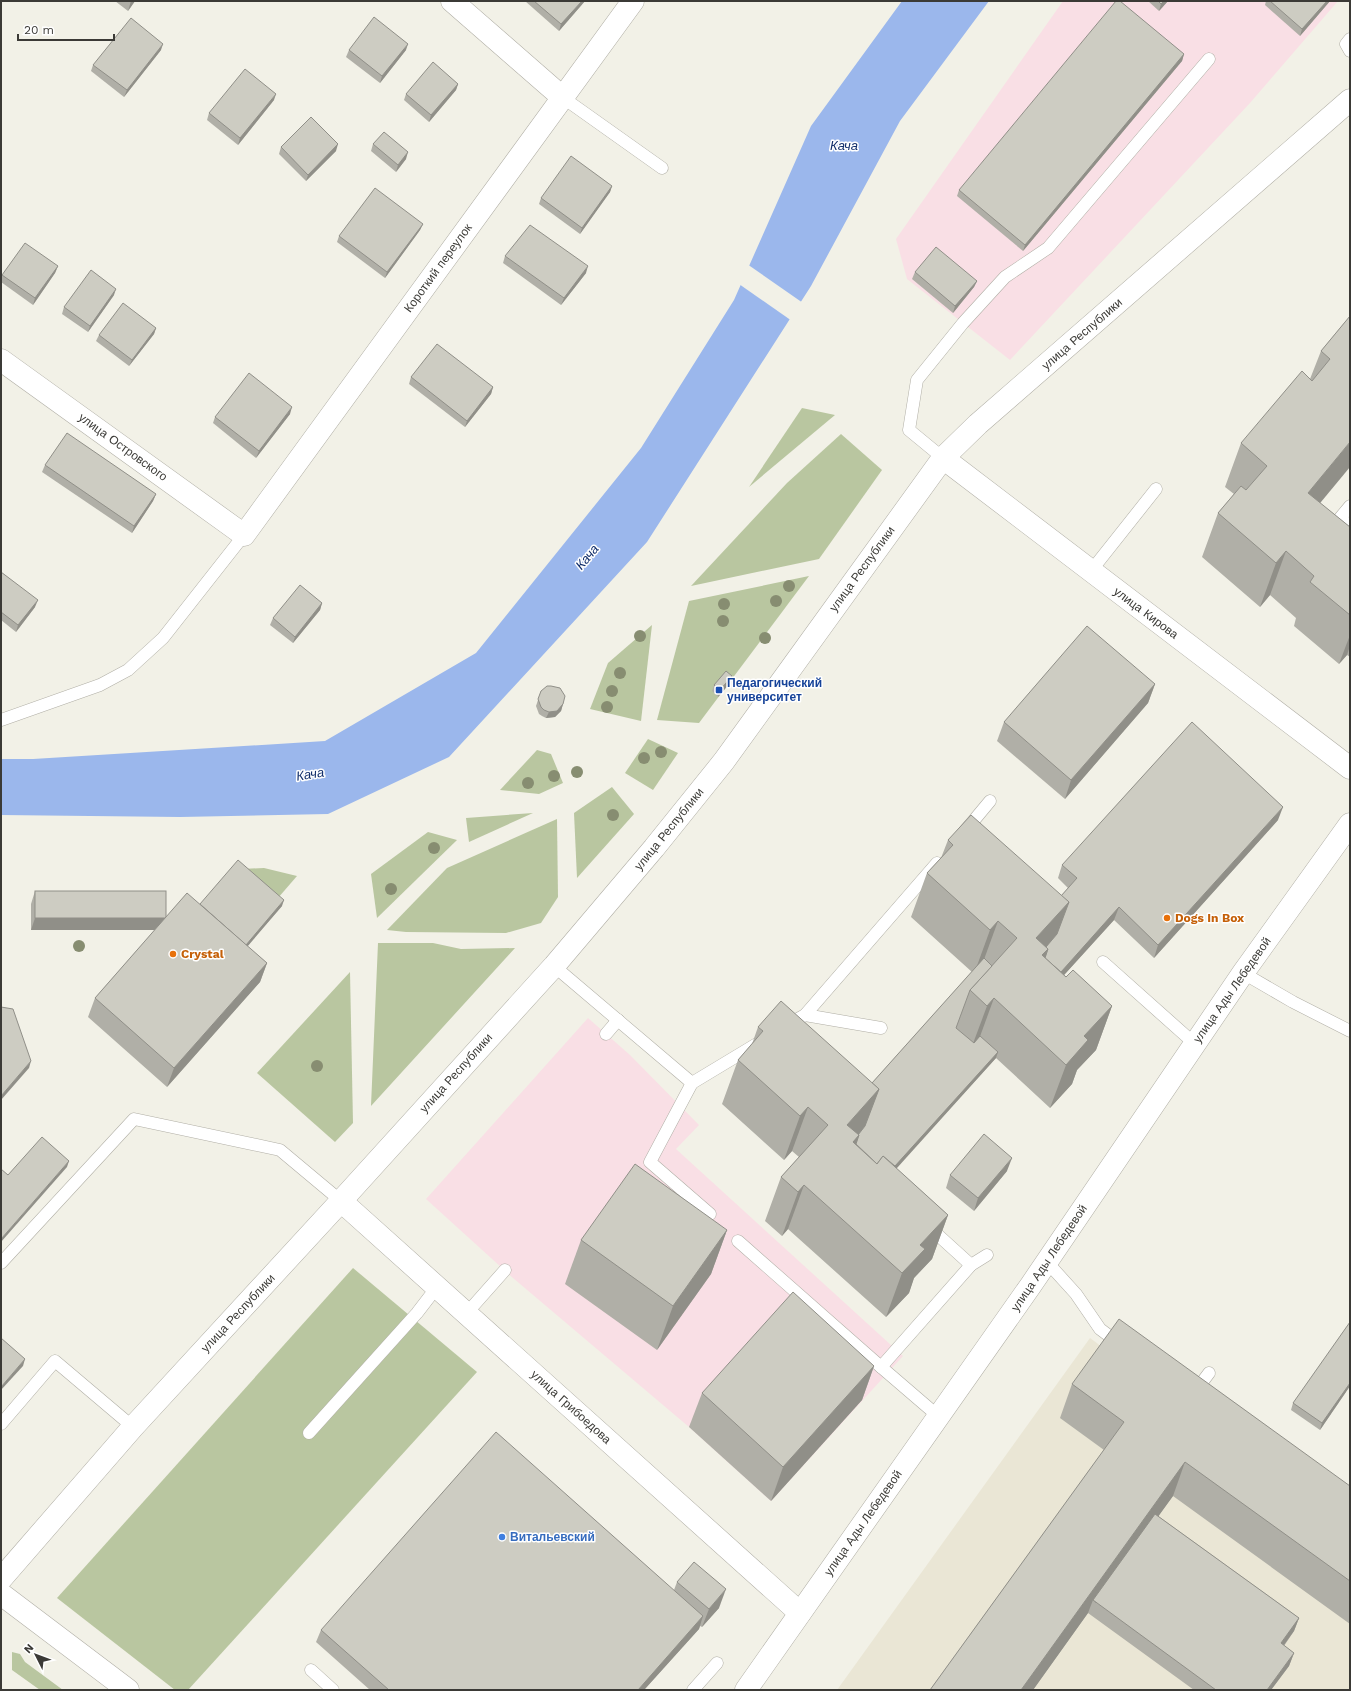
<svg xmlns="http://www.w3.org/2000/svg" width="1351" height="1691" viewBox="0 0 1351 1691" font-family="'Work Sans',sans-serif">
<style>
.commercial{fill:#f9dfe5}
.built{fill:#eae6d5}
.green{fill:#b9c6a0}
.water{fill:#9bb7ec}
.pier{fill:#f2f1e7}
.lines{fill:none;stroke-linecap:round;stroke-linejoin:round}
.lane-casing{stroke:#b0aea5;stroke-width:13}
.street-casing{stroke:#b0aea5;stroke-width:23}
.secondary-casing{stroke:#b0aea5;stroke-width:23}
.lane{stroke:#fff;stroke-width:12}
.street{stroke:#fff;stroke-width:22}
.secondary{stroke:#fff;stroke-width:22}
.tree{fill:#878d71}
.wall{fill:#b0afa7}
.shaded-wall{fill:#908f88}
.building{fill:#cdccc2;stroke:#908f88}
.transit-dot{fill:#1a4fb4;stroke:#fff;stroke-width:1.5}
.food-dot{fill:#e8710a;stroke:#fff;stroke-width:1.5}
.shop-dot{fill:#3f7fe0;stroke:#fff;stroke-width:1.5}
.labels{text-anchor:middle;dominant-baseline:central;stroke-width:3;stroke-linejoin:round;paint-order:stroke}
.street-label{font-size:12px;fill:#3b3a36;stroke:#fff}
.transit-label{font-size:12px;font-weight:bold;fill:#164399;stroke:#fff;text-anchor:start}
.food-label{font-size:12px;font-weight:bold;fill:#c56008;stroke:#fff;text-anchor:start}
.shop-label{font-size:12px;font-weight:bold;fill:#366cbe;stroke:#fff;text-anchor:start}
.water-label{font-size:13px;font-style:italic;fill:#112e6b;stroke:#fff}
</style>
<rect width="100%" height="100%" fill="#f2f1e7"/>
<g class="commercial">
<polygon points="1063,1 1338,1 1250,103 1010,360 907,279 896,239"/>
<polygon points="588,1018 630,1055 699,1125 676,1149 903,1356 771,1501 689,1427 513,1278 426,1199"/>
</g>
<polygon class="built" points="1090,1338 1350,1530 1350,1690 837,1690"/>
<g class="green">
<polygon points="802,408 835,415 749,487"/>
<polygon points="841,434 882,470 819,559 691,586 787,483"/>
<polygon points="809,576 699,723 657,720 689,601"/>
<polygon points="652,625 641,721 590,709 608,663"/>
<polygon points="648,739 678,753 653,790 625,773"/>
<polygon points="537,750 551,754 563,783 539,794 500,790"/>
<polygon points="612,787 634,814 577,878 574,813"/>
<polygon points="533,813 469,842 466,818"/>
<polygon points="557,819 558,897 541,923 506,933 406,932 387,930 447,868"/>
<polygon points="428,832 457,840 377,918 371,874"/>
<polygon points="264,868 297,876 278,898 242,869"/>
<polygon points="378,943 433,943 461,949 515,948 371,1106"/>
<polygon points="350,972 353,1123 335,1142 257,1073"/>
<polygon points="353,1268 477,1372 188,1690 175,1690 57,1598"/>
<polygon points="12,1652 20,1654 25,1662 63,1690 40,1690 12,1670"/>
</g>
<polygon class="water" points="902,1 989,1 900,121 811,286 647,542 449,757 328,814 180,817 1,815 1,759 33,759 325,741 476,653 641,448 734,300 811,126"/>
<polygon class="pier" points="747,264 803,303 792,321 739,284"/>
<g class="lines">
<defs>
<g id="lane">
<polyline points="1350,39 1346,44 1350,51"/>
<polyline points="562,97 662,168"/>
<polyline points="943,458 909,430 917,380 963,323 1005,277 1048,248 1209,59"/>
<polyline points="1350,506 1340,518 1350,526"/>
<polyline points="1091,571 1156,489"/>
<polyline points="1,720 100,685 128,670 163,638 244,535"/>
<polyline points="965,831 990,801"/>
<polyline points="1103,962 1195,1044"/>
<polyline points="554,966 692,1083 760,1042"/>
<polyline points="1243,973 1293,1002 1350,1031"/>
<polyline points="805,1015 881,1028"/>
<polyline points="787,1025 805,1015 937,863"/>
<polyline points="606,1034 618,1020"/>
<polyline points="692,1083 650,1162 710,1214"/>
<polyline points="738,1241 881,1367 938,1416"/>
<polyline points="1047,1262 1076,1294 1100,1329 1120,1344"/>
<polyline points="1,1263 134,1119 280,1150 341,1201"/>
<polyline points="971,1265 987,1255"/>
<polyline points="466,1314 505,1270"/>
<polyline points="881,1367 971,1265 928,1226"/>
<polyline points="1194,1393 1209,1373"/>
<polyline points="1,1424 55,1361 133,1427"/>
<polyline points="309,1433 417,1313 437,1287"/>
<polyline points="311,1670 333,1690"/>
<polyline points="693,1690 717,1663"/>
</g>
<g id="street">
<polyline points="452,1 562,97"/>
<polyline points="1,360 244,535 633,1"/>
<polyline points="341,1201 800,1613"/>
</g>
<g id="secondary">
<polyline points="943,458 1350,768"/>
<polyline points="1,1579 133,1427 341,1201 554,966 654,848 724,761 943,458 978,424 1350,100"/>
<polyline points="1,1594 128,1690"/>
<polyline points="746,1690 1031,1285 1243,973 1350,824"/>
</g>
</defs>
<use href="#lane" class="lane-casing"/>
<use href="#street" class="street-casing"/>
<use href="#secondary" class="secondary-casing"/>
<use href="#lane" class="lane"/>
<use href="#street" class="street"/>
<use href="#secondary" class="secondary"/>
</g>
<g class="tree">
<circle cx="789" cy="586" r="6"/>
<circle cx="776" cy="601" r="6"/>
<circle cx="724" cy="604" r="6"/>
<circle cx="723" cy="621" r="6"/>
<circle cx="640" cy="636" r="6"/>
<circle cx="765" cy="638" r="6"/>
<circle cx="620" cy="673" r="6"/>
<circle cx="612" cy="691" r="6"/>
<circle cx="607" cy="707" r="6"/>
<circle cx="661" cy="752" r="6"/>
<circle cx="644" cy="758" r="6"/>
<circle cx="577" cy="772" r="6"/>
<circle cx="554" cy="776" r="6"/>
<circle cx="528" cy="783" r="6"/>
<circle cx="613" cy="815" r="6"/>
<circle cx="434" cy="848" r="6"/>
<circle cx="391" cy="889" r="6"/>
<circle cx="79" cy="946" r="6"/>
<circle cx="317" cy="1066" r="6"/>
</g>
<g class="wall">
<polygon points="115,1 135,1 128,11"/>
<polygon points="525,1 585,1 559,31"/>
<polygon points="1148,1 1168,1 1159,11"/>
<polygon points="1266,1 1330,1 1300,36 1265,5"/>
<polygon points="161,50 124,97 91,71 93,65"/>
<polygon points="349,50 406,50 380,83 346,57"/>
<polygon points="1184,54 1182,61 1023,251 957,196 959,190"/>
<polygon points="458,84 456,90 429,122 404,100 406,94"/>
<polygon points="274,100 238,145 207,120 209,113"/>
<polygon points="373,144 406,159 396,172 371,151"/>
<polygon points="281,147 336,151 306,181 279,154"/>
<polygon points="612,186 610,192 580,234 539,204 541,198"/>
<polygon points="423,224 420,230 385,278 337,242 339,236"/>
<polygon points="505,256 586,273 561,305 503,263"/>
<polygon points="58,266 55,273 33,305 1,282 1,278 2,275"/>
<polygon points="915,272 977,281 974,287 953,313 912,279"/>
<polygon points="114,295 88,332 62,314 64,307"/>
<polygon points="1350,316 1320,503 1350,527 1350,657 1347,655 1339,664 1294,626 1296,618 1270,595 1260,607 1202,557 1218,513 1234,494 1225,487 1241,443 1310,379 1321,351"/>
<polygon points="156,328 154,334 129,366 96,341 99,335"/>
<polygon points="411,377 493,387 491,394 465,427 409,384"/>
<polygon points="290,414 256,458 213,423 215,417"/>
<polygon points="45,465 156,494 153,501 132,533 42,472"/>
<polygon points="1,572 35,607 16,632 1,620"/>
<polygon points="322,603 320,610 293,643 270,625 273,618"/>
<polygon points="730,683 718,697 712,691 714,685"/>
<polygon points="1155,684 1148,703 1065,799 997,741 1004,722"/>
<polygon points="541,691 563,704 561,711 555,717 546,718 542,716 539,714 536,706"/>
<polygon points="1278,820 1154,958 1114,920 1064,975 1112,1006 1096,1050 1077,1070 1072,1084 1050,1108 996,1058 896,1168 948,1215 932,1259 914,1278 909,1293 886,1317 788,1229 782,1236 765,1221 781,1177 799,1157 792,1151 784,1160 722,1104 738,1060 752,1044 758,1027 872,1083 972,972 911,917 927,873 941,858 948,840 1061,896 1068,888 1058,878 1062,865"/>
<polygon points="35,891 166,918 200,904 282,906 247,946 267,963 260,982 167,1087 88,1017 95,998 155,930 31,930 31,904"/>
<polygon points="1007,1171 974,1211 946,1188 950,1175"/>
<polygon points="727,1230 711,1274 657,1350 565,1284 581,1240"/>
<polygon points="874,1366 862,1400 771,1501 689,1427 702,1393"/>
<polygon points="1072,1384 1350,1486 1350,1624 1173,1496 1158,1516 1299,1618 1294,1631 1284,1646 1294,1653 1289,1666 1271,1690 1194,1690 1088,1613 1033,1690 930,1690 1104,1450 1060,1418"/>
<polygon points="1350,1386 1320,1430 1291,1410 1293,1403"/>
<polygon points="677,1582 719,1608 702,1627 700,1626 699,1629 644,1690 370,1690 316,1642 321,1630 674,1590"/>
</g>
<g class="shaded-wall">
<polygon points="131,1 135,1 128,11"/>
<polygon points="582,1 585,1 559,31 561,24"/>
<polygon points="1164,1 1168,1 1159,11 1161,4"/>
<polygon points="1327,1 1330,1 1300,36 1302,29"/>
<polygon points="163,44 161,50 124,97 127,90"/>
<polygon points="408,44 406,50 380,83 382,76"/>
<polygon points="1184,54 1182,61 1023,251 1025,245"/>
<polygon points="458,84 456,90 429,122 431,115"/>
<polygon points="276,94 274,100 238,145 240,138"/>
<polygon points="338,144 336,151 306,181 308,175"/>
<polygon points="408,152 406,159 396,172 398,165"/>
<polygon points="612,186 610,192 580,234 582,228"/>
<polygon points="423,224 420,230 385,278 387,272"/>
<polygon points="58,266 55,273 33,305 35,298"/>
<polygon points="588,266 586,273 561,305 564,298"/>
<polygon points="977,281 974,287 953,313 955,306"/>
<polygon points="116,289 114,295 88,332 90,326"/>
<polygon points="156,328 154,334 129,366 132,360"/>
<polygon points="493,387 491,394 465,427 467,421"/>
<polygon points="292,407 290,414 256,458 259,451"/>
<polygon points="1350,442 1350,467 1292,537 1308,493"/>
<polygon points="156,494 153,501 132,533 134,526"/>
<polygon points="1286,551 1270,595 1260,607 1276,563"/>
<polygon points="38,600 35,607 16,632 18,625"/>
<polygon points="322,603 320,610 293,643 295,637"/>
<polygon points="1350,635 1350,646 1347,655 1339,664"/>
<polygon points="732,676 730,683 718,697 720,690"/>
<polygon points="1155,684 1148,703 1065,799 1071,780"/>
<polygon points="563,704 561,711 555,717 546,718 549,712"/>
<polygon points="1283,807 1278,820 1154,958 1158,945"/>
<polygon points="284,900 282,906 236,960 238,953"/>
<polygon points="1069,902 1053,946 1034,989 1036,938"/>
<polygon points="1119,907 1114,920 1035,1007 1040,995"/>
<polygon points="35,918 166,918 161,930 31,930"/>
<polygon points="998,921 982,965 974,974 990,930"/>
<polygon points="267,963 260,982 167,1087 174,1068"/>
<polygon points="994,998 978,1042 971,1049 987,1006"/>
<polygon points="1112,1006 1096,1050 1077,1070 1072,1084 1050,1108 1066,1065 1084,1036"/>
<polygon points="998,1052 996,1058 861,1208 863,1201"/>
<polygon points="31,1061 29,1068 1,1100 1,1096"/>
<polygon points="879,1089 863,1133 841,1181 847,1125"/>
<polygon points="808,1107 792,1151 784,1160 800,1116"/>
<polygon points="1012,1158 1007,1171 974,1211 978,1198"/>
<polygon points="69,1161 67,1167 1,1242 1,1239"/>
<polygon points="804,1185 788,1229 782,1236 798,1192"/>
<polygon points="948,1215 932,1259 914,1278 909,1293 886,1317 902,1273 920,1245"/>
<polygon points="727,1230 711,1274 657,1350 673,1306"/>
<polygon points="25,1359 23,1366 1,1390 1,1387"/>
<polygon points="874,1366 862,1400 771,1501 783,1467"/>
<polygon points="1350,1383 1350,1386 1320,1430 1322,1423"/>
<polygon points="1185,1462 1173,1496 1096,1603 1093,1600 1088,1613 1033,1690 1021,1690"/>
<polygon points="726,1589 719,1608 702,1627 709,1609"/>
<polygon points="703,1616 699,1629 644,1690 638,1690"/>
<polygon points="1299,1618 1294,1631 1276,1656 1281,1643"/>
<polygon points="1294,1653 1289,1666 1271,1690 1267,1690"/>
</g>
<g class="building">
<polygon points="534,1 582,1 561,24"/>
<polygon points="1116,1 1120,1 1184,54 1025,245 959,190"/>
<polygon points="1158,1 1164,1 1161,4"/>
<polygon points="1270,1 1327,1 1302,29"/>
<polygon points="374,17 408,44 382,76 349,50"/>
<polygon points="131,18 163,44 127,90 93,65"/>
<polygon points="433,62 458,84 431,115 406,94"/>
<polygon points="245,69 276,94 240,138 209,113"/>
<polygon points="311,117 338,144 308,175 281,147"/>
<polygon points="384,132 408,152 398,165 373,144"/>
<polygon points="571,156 612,186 582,228 541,198"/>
<polygon points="375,188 423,224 387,272 339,236"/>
<polygon points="530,225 588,266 564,298 505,256"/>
<polygon points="25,243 58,266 35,298 2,275"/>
<polygon points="936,247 977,281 955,306 915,272"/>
<polygon points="91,270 116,289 90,326 64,307"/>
<polygon points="123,303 156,328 132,360 99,335"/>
<polygon points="1350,316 1350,442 1308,493 1350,527 1350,615 1310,582 1314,576 1286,551 1276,563 1218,513 1241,486 1246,490 1267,466 1241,443 1302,371 1312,381 1330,359 1321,351"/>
<polygon points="437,344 493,387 467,421 411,377"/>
<polygon points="249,373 292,407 259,451 215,417"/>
<polygon points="67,433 156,494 134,526 45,465"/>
<polygon points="1,572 38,600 18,625 1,612"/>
<polygon points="300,585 322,603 295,637 273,618"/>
<polygon points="1087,626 1155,684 1071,780 1004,722"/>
<polygon points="726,671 732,676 720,690 714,685"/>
<polygon points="547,686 551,686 560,688 565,696 563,704 557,711 549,712 544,710 541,707 538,699 541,691"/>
<polygon points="1192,722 1283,807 1158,945 1119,907 1061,972 1045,958 1048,949 1046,947 1057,934 1069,902 1061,896 1077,878 1062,865"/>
<polygon points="971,815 1069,902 1036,938 1048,949 1042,955 1066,977 1073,970 1112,1006 1084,1036 1088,1040 1066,1065 994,998 987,1006 970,990 1017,938 998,921 990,930 927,873 953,845 948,840"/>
<polygon points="238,860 284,900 246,945 200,904"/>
<rect x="35" y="891" width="131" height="27"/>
<polygon points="187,893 267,963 174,1068 95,998"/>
<polygon points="984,958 992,966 970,990 956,1028 974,1043 980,1036 998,1052 895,1166 883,1156 877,1164 856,1144 859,1135 858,1135 865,1126 879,1089 872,1083"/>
<polygon points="781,1001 879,1089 847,1125 859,1135 853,1142 877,1164 883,1156 948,1215 920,1245 925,1249 902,1273 804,1185 798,1192 781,1177 828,1125 808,1107 800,1116 738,1060 763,1031 758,1027"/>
<polygon points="1,1007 13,1009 31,1061 1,1096"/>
<polygon points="984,1134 1012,1158 978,1198 950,1175"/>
<polygon points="42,1137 69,1161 1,1239 1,1169 8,1175"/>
<polygon points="635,1164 727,1230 673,1306 581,1240"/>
<polygon points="793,1292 874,1366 783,1467 702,1393"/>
<polygon points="1119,1319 1350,1486 1350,1581 1185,1462 1021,1690 930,1690 1124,1422 1072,1384"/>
<polygon points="1350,1322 1350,1383 1322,1423 1293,1403"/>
<polygon points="1,1338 25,1359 1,1387"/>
<polygon points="496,1432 703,1616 638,1690 389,1690 321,1630"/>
<polygon points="1155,1514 1299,1618 1281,1643 1294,1653 1267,1690 1216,1690 1093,1600"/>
<polygon points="694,1562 726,1589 709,1609 677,1582"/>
</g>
<rect class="transit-dot" x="715" y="686" width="8" height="8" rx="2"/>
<g class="food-dot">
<circle cx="1167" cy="918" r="4"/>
<circle cx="173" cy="954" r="4"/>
</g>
<circle class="shop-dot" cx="502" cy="1537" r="4"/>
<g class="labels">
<g class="street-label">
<text transform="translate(438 268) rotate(-54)">Короткий переулок</text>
<text transform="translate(1082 334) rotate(-41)">улица Республики</text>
<text transform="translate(123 447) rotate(36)">улица Островского</text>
<text transform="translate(862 569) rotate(-54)">улица Республики</text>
<text transform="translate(1146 613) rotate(37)">улица Кирова</text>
<text transform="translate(669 829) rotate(-51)">улица Республики</text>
<text transform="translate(1232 990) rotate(-55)">улица Ады Лебедевой</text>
<text transform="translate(456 1073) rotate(-48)">улица Республики</text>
<text transform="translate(1049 1258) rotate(-56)">улица Ады Лебедевой</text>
<text transform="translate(238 1313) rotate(-47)">улица Республики</text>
<text transform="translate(571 1407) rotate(42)">улица Грибоедова</text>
<text transform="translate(863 1523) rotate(-55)">улица Ады Лебедевой</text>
</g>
<g class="transit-label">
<text x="727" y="683">Педагогический<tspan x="727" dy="14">университет</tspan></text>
</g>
<g class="food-label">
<text x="1175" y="918">Dogs In Box</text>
<text x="181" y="954">Crystal</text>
</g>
<g class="shop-label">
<text x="510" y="1537">Витальевский</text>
</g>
<g class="water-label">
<text x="844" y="145">Кача</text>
<text transform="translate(587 557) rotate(-50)">Кача</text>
<text transform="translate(310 774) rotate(-9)">Кача</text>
</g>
</g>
<rect width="1351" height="1691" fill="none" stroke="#3b3a36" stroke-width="4"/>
<g transform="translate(36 1655) rotate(312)" stroke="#ffffff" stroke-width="3" paint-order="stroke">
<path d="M0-3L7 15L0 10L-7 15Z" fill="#3b3a36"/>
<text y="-6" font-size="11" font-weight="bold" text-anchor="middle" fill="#3b3a36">N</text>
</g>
<path d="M18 34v6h96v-6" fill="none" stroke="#3b3a36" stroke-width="2"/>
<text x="24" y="34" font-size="12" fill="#3b3a36" stroke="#ffffff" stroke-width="3" paint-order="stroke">20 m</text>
</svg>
